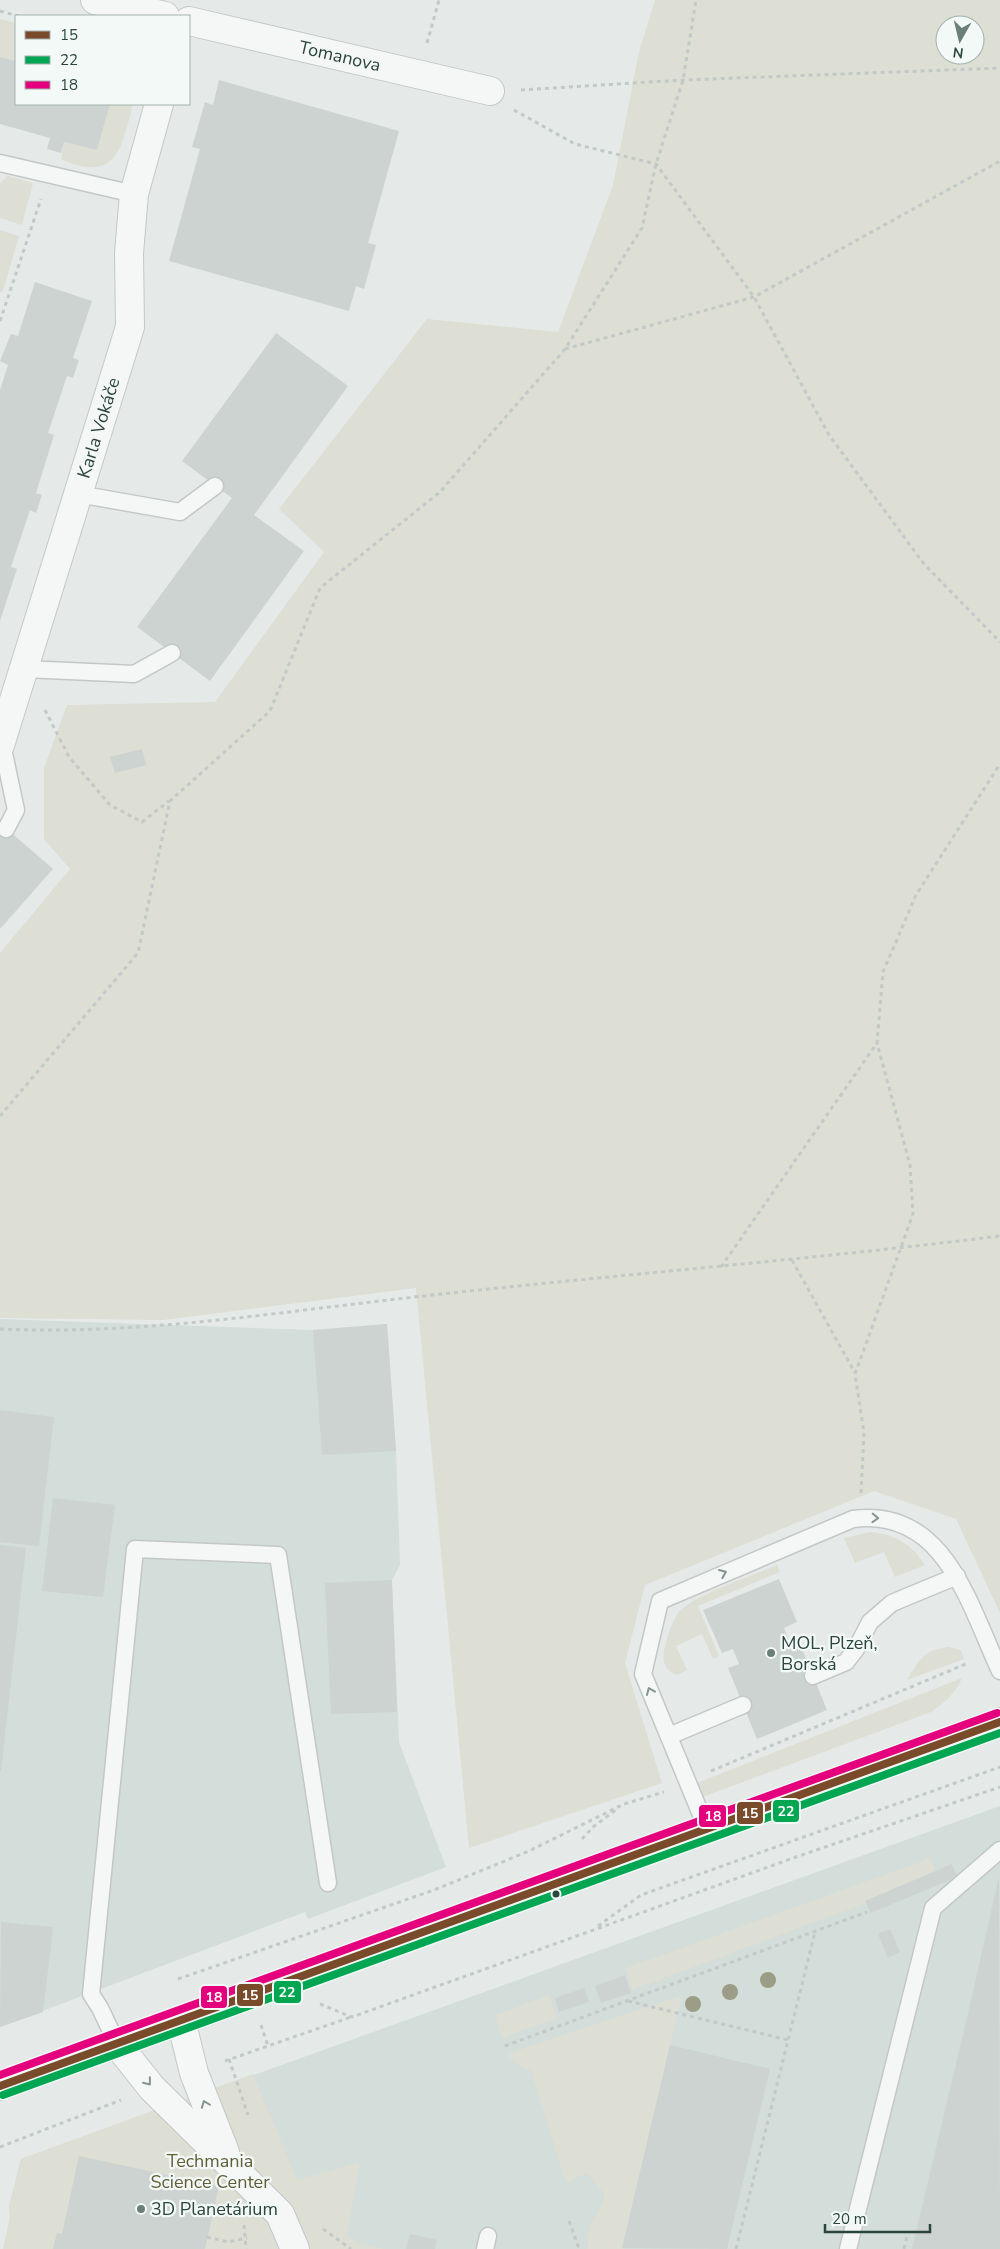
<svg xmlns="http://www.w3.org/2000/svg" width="1000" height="2249" viewBox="0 0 1000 2249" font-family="'Nunito Sans',sans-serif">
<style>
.built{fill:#d3ddda}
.green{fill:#ddded4;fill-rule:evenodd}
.building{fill:#cdd3d1}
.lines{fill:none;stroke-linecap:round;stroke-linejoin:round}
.lane-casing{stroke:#c3c8c6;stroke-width:19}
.street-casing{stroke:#c3c8c6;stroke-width:30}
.secondary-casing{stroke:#c3c8c6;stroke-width:30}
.path{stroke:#c2c9c7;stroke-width:3;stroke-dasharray:4 4;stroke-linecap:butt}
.lane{stroke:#f4f7f6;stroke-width:16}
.street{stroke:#f4f7f6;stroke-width:28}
.secondary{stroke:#f8f8f8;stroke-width:28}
.bus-1-casing{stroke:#f3f9f7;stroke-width:11}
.bus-2-casing{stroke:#f3f9f7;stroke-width:11}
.bus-3-casing{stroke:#f3f9f7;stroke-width:11}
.bus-1{stroke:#7a4b2a;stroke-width:8}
.bus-2{stroke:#00a651;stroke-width:8}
.bus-3{stroke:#e5007d;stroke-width:8}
.tree{fill:#9c9d87}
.oneway{stroke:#859591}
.poi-dot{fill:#6b7f7a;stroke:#f3f9f7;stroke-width:2}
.bus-dot{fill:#2a453e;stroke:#f3f9f7;stroke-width:2}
.labels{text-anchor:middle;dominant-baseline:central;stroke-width:4.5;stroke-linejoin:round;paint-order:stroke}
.street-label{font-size:18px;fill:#2a453e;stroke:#f3f9f7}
.poi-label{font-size:18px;fill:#2a453e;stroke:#f3f9f7;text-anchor:start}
.park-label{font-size:18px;fill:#615e37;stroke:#f3f9f7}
.line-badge{stroke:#f3f9f7;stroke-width:2}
.badge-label{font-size:14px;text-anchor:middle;font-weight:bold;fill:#fff}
</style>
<rect width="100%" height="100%" fill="#e5eae8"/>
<g class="built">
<polygon points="0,1319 313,1330 387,1324 396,1451 400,1565 392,1580 399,1742 446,1867 308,1919 305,1912 0,2027"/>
<polygon points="1000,1806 1000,2249 3,2249 10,2218 9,2207 21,2159"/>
</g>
<g class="green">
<path d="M655 0H1000V1613L956 1519 874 1491 645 1585 625 1663 662 1783 469 1848 416 1288 163 1320 0 1318V953L70 869 44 839V768L67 705 215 702 324 552 279 509 427 319 558 332 613 185 639 52ZM945 25H975V55H945Z"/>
<polygon points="0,19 16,23 16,61 0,57"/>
<path d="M110 104H133C121 149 117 184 61 159L64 142 97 150Z"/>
<polygon points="8,176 33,183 22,225 0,218 0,183"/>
<polygon points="0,230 19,236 3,291 0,293"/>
<path d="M870 1532C895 1534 911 1544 925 1565L895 1577 884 1552 855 1563 844 1538Z"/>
<path d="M777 1565 780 1572 698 1606 719 1656 713 1659 702 1634 676 1646 687 1670 677 1675C665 1670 662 1663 664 1651 667 1638 671 1623 679 1612 692 1595 755 1575 777 1565Z"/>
<path d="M949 1647 961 1650 964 1659 907 1680C920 1659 923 1650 949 1647Z"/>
<path d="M962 1678C955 1694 944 1703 931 1712L700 1798 696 1792 697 1783Z"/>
<polygon points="931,1858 935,1871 866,1901 866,1903 632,1990 626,1968"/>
<polygon points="549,1995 557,2018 502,2038 495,2015"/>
<polygon points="682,1995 622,2248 626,2249 587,2249 589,2228 604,2201 604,2194 587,2173 566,2183 531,2071 509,2059 507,2054"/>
<polygon points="253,2074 297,2180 360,2162 347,2236 361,2244 385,2249 3,2249 10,2218 9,2207 21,2159"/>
</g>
<g class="building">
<polygon points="0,57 16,61 16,104 110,104 97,150 64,142 61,153 47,149 50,138 0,124"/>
<polygon points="219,80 399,131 368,243 376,245 364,289 356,286 349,311 169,261 200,149 192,147 205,102 213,105"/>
<polygon points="35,282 92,301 73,358 79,360 73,378 67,376 48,433 54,435 36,493 42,495 36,513 30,510 11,567 17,569 0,621 0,390 8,365 0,361 11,334 18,336"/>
<polygon points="276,333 348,386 254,515 304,551 210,681 137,627 232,498 182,461"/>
<polygon points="142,749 146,765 115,773 110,757"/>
<polygon points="0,823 53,869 0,929"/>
<polygon points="387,1324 396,1451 322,1455 313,1330"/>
<polygon points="0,1410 54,1417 39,1546 0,1542"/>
<polygon points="53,1498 115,1505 103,1597 42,1591"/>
<polygon points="0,1545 26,1548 1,1771 0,1771"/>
<polygon points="779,1579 797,1622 784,1628 790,1643 798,1639 827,1710 757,1739 728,1668 739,1664 733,1649 722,1653 703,1610"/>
<polygon points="392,1580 397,1712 331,1714 325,1583"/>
<polygon points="952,1864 957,1877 871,1913 865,1901"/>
<polygon points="999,1877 1000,2249 912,2249 966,2022"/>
<polygon points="1,1922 53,1927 43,2012 0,2027"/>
<polygon points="890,1929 900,1952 888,1958 878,1934"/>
<polygon points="625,1975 631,1993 601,2003 595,1986"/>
<polygon points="584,1988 589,2002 559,2012 555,1998"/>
<polygon points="670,2045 770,2069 727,2249 622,2248"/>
<polygon points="79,2156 219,2186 205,2249 53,2249 57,2233 62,2234"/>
<polygon points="410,2234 437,2240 435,2249 406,2249"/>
</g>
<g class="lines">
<defs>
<g id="lane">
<polyline points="0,163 134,194"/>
<polyline points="78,494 180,512 215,486"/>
<polyline points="25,669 134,674 172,653"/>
<polyline points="2,744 16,810 6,829"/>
<polyline points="813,1676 846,1662 856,1649 870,1622 892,1603 957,1576"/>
<polyline points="669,1736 743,1705"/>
<path d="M707 1829 643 1674 660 1601 853 1519C945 1507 969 1605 1000 1671"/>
<polyline points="117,2044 100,2008 91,1994 135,1549 278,1555 328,1883"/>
<polyline points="485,2249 488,2236"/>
<polyline points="848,2249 933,1908 1000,1850"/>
</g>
<g id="street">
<polyline points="95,0 165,16"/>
<path id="s1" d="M189 21 490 91"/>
<path id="s2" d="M0 745 130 327 129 253 134 194 159 104"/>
<polyline points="181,2020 194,2073 225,2152"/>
<polyline points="117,2044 152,2088 280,2214 295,2249"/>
</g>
<polyline id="secondary" points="0,2086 1000,1722"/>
</defs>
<use href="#lane" class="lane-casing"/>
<use href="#street" class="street-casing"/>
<use href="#secondary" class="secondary-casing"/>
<g class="path">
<polyline points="0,11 18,16"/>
<polyline points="427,43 439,0"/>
<polyline points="521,90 683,80 1000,68"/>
<polyline points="514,110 575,144 656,164 754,297 829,435 924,564 1000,642"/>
<polyline points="0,321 41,199"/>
<polyline points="565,349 754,297 1000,161"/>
<polyline points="45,710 69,757 110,805 142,822 169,801"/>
<polyline points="0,1116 138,953 170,801 270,711 320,588 440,492 565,349 642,228 656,164 683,80 696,0"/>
<polyline points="792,1260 855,1373"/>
<polyline points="721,1267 877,1043 883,972 916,895 1000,764"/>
<path d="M0 1329C134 1335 265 1314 397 1299 598 1276 799 1261 1000 1236"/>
<polyline points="861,1493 864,1433 855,1374 913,1214 910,1165 877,1043"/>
<polyline points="711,1771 968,1663"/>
<polyline points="582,1839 593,1827 617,1809"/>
<polyline points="598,1926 641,1895 1000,1767"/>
<polyline points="178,1979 434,1890 529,1851 624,1804 664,1792"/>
<polyline points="628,2001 788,2040"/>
<polyline points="320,2004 352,2017 796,1857 1000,1787"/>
<polyline points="261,2025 268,2046"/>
<polyline points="505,2046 867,1912"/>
<polyline points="229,2059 248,2115"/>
<polyline points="225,2061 351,2017"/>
<polyline points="0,2147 121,2100"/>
<polyline points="569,2221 579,2249"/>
<polyline points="244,2225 246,2249"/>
<polyline points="323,2229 351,2249"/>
<polyline points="207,2237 228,2242 247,2238"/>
<polyline points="736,2249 815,1932"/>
<polyline points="904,2249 907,2236"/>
</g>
<use href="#lane" class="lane"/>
<use href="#street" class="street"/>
<use href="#secondary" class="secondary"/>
<defs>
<polyline id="bus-1" points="0,2086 1000,1722"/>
<polyline id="bus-2" points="3,2095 1000,1733"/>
<polyline id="bus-3" points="0,2075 997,1713"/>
</defs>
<use href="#bus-1" class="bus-1-casing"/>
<use href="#bus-2" class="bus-2-casing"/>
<use href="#bus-3" class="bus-3-casing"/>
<use href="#bus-1" class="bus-1"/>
<use href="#bus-2" class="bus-2"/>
<use href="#bus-3" class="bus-3"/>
</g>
<g class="tree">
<circle cx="768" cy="1980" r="8"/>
<circle cx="730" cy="1992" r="8"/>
<circle cx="693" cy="2004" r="8"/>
</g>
<defs><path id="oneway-chevron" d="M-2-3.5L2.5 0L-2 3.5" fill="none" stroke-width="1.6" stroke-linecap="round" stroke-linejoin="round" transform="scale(1.25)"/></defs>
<g class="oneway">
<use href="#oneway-chevron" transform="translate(875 1518) rotate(2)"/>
<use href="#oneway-chevron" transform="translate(723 1573) rotate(-23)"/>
<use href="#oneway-chevron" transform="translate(650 1691) rotate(-113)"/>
<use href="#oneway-chevron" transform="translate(148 2082) rotate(51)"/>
<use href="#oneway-chevron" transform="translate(205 2104) rotate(-111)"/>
</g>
<g class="poi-dot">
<circle cx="771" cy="1653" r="5"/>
<circle cx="141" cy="2209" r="5"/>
</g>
<circle class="bus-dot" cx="556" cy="1894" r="4.5"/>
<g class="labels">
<g class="street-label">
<text stroke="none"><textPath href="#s1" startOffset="155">Tomanova</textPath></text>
<text stroke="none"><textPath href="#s2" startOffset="332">Karla Vokáče</textPath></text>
</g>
<g class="poi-label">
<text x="781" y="1643">MOL, Plzeň,<tspan x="781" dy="21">Borská</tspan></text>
<text x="151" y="2209">3D Planetárium</text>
</g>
<g class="park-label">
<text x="210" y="2161">Techmania<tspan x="210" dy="21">Science Center</tspan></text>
</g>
</g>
<g class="line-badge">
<rect x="772" y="1799" width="28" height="24" rx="5" fill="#00a651"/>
<rect x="736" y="1801" width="28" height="24" rx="5" fill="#7a4b2a"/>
<rect x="698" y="1804" width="29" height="24" rx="5" fill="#e5007d"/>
<rect x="273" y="1980" width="29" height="24" rx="5" fill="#00a651"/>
<rect x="236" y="1983" width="28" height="24" rx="5" fill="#7a4b2a"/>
<rect x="200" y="1985" width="28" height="24" rx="5" fill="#e5007d"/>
</g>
<g class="badge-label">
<text x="786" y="1816">22</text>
<text x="750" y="1818">15</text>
<text x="713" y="1821">18</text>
<text x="287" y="1997">22</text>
<text x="250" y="2000">15</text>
<text x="214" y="2002">18</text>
</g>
<rect x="15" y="15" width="175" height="90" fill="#f3f9f7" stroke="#a3b1ad"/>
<rect x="25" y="31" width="25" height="8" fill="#7a4b2a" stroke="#a3b1ad"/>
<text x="60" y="40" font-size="15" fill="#2a453e">15</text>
<rect x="25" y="56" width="25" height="8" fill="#00a651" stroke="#a3b1ad"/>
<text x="60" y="65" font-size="15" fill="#2a453e">22</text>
<rect x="25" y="81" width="25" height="8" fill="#e5007d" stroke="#a3b1ad"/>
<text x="60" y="90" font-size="15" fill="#2a453e">18</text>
<g transform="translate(960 40) rotate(188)"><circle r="24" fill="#f3f9f7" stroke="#a3b1ad"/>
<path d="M0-4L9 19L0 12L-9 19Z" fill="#6b7f7a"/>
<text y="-8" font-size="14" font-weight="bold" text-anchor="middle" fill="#2a453e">N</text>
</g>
<path d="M825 2224v8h105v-8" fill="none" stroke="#2a453e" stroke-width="2.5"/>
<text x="832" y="2224" font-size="15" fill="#2a453e" stroke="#f3f9f7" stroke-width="4" paint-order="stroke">20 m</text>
</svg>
